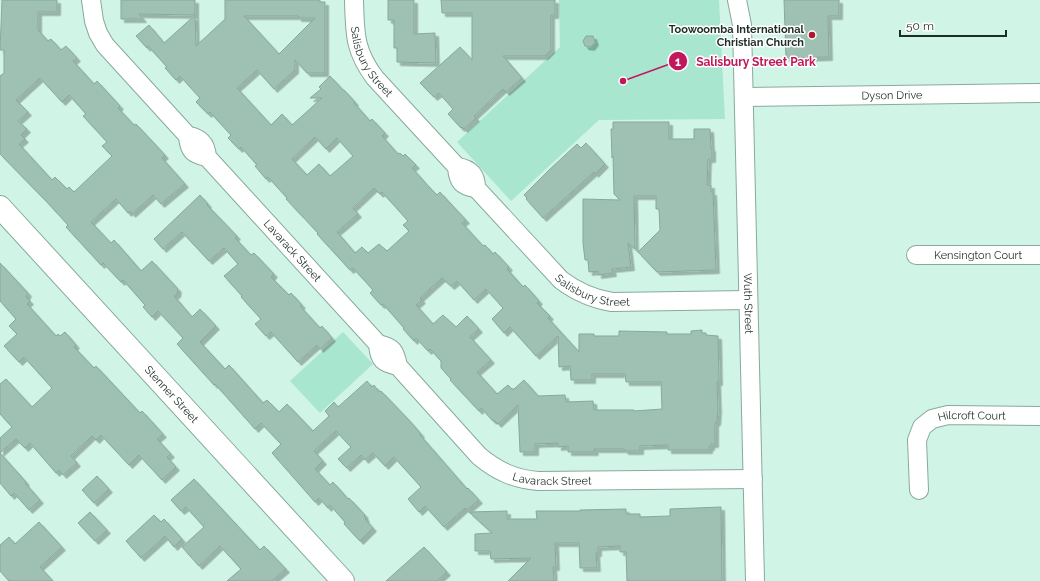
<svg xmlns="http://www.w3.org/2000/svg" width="1040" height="581" viewBox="0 0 1040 581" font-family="Raleway,sans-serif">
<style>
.green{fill:#a9e6d0}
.building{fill:#9ec1b4;stroke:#87a99c;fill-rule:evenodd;filter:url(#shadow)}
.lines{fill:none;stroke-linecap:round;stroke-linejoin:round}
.minor-casing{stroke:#88aa9d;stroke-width:20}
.major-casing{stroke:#88aa9d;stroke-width:24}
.minor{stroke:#fff;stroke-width:18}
.major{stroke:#fff;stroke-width:22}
.poi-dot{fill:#ad1830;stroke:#fff;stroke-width:1.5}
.labels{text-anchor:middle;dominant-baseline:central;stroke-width:3;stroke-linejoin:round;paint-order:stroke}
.poi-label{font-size:11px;font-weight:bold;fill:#1e2c27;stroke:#fff;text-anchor:end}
.street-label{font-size:11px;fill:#1e2c27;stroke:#fff}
.leader{fill:none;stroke:#c2185b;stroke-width:1.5}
.callout-dot{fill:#c2185b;stroke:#fff;stroke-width:1.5}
.mark-label{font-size:12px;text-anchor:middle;font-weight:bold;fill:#fff}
.callout-label{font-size:12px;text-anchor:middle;font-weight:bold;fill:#c2185b;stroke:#fff;stroke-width:3;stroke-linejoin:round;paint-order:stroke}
</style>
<defs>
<filter id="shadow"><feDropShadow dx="3.5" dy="3.5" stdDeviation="0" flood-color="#0004"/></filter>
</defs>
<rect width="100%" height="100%" fill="#d0f4e6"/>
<g class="green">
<polygon points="559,0 719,0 725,119 599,120 511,201 457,142 560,47"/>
<polygon points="343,332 373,364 320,413 290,381"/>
</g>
<g class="building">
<path d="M2 0H57V12H38V30L48 41 51 39 61 50 66 46 77 58 73 61 94 84 97 81 120 106 118 108 134 125 136 124 165 155 162 158 185 184 161 204 153 195 132 214 130 211 128 213 116 199 91 222 111 243 114 240 141 271 152 261 178 289 177 294 174 296 192 317 200 309 216 326 200 342 225 369 229 365 263 403 267 400 279 412 287 404 313 431 329 416 325 411 334 402 338 407 367 381 372 387 374 385 379 392 381 391 407 418 421 434 420 435 467 489 468 488 479 500 467 510 465 508 444 527 425 506 419 512 408 499 421 487 394 457 385 466 373 453 365 460 361 455 347 468 338 459 351 447 336 431 314 451 323 461 315 469 330 485 333 482 348 499 349 498 365 515 364 516 366 518 365 519 373 528 360 541 344 524 345 522 330 505 328 508 319 498 315 502 272 453 281 444 261 423 255 429 215 384 214 385 177 344 183 338 158 311 152 317 143 307 145 305 123 280 121 282 103 263 101 265 66 227 68 225 45 200 0 154V76L4 73V50H0ZM40 78 62 102 69 95 86 114 83 116 107 142 102 146 112 156 74 192 69 187 67 189 55 177 52 180 19 144 25 139 21 135 27 129 18 121 28 112 16 100Z"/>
<polygon points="121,0 195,0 195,15 139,14 143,19 121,19"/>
<path d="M225 0H320V2H325V73H307L295 60V70L274 89 257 70 237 88 271 125 282 114 292 125 322 98H310L321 89 319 87 330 76 343 90H344L355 102 354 103 370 121 372 119 385 133 382 136 398 154 400 153 403 156 405 154 416 165 412 168 429 187 437 195 440 192 449 202 466 220 462 223 483 246 485 245 493 254 495 252 509 267 507 269 523 287 525 285 539 301 537 303 550 316 548 318 579 352V334H594V336H619V331L667 332V334H691V331L702 330V333H706V335L718 336 719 382H717L718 410 717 422 715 423V444H711V447H709V450H668V445L640 446V451H625L624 449H594L595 452H568V446L558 447V443L535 444V452H520L518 405 498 424 494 420 493 421 481 408 479 411 450 380 451 379 441 368V361L430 349 428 351 416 338 414 341 403 329 404 328 383 304 381 305 370 293 373 290 353 268 350 270 317 234 318 233 286 199 287 198 268 177 266 179 255 166 257 165 241 147 239 149 228 138 231 135 218 121 210 112 208 114 196 102 200 98 180 76 176 80 165 68 167 67 148 46 147 48 136 36 149 25 164 43 195 15 196 46 225 19ZM244 16H298V18H315L279 54ZM315 137 326 149 337 138 353 156 330 176 319 164 307 175 292 159ZM374 188 380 194 382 192 408 221 403 225 409 231 387 251 379 244 368 253 362 247 355 253 337 232 358 214 353 208ZM442 278 451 286 457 281 474 300 486 289 503 308 492 319 504 333 510 327 536 356 558 336 559 367 570 366 571 380H592V374H625L626 382H661L662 409 634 411V410H594L593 401 566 402 565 395 538 396 524 380 514 389H512L508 385 497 394 477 372 491 360 470 337 479 329 467 316 456 327 443 315 433 324 416 305 422 300 420 298Z"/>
<polygon points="388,0 414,0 414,34 435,33 436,63 397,62 397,48 394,48 394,20 388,20"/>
<polygon points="441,0 555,0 555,15 551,15 551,50 545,56 503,56 522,78 506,92 503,89 474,116 476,118 464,129 462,127 461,128 448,114 453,109 439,93 434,97 420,83 460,47 472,60 472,13 442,13"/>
<polygon points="784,0 839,0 839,16 828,16 829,57 786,58"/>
<polygon points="586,36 593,36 595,42 591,47 585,46 583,41"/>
<polygon points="613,122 669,122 669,139 694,139 694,129 710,129 711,148 712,148 712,159 708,159 707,185 711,185 711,192 713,192 716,270 657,272 638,252 660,230 659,209 656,209 656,196 634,196 635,249 628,243 631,267 612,269 613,273 598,275 598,271 589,272 588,260 585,260 583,243 583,199 620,200 614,194 613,156 612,158 611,129 613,129"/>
<polygon points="586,143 605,164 595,174 594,172 543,218 526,199 527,198 524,195 549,170 577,144 581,148"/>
<polygon points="200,195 208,204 207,205 237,236 235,238 251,255 254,253 274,274 271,277 289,295 291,293 302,305 300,306 320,328 322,326 332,338 320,349 317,345 298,362 271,332 266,336 255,324 261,319 241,297 242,296 224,276 238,264 224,248 209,261 182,232 163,249 154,239"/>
<polygon points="0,263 28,293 26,297 30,301 27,304 56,336 58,334 60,336 65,332 76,345 74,347 94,368 96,366 140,413 142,411 163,434 157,439 171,454 167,457 176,467 162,480 139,455 129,465 101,435 96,440 92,436 71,456 77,463 63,475 59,470 56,473 30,443 25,448 16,439 0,453 26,482 25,483 40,500 29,510 14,493 11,496 0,483 0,438 12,427 0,414 0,384 6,379 32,407 52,388 24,357 19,362 4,346 17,334 9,326 16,319 0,301"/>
<polygon points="97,476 109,489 94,503 82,490"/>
<polygon points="194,479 260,550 264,546 286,569 272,581 227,581 241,569 220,546 199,566 182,547 204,527 186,507 181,511 171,500"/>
<polygon points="721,507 722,581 627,581 626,552 620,552 620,546 598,547 598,553 596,553 597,568 580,568 579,543 555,543 556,567 553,567 554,581 508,581 531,558 491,559 490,551 475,551 475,534 492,533 469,512 507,511 507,519 537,519 536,511 580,511 580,510 626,509 626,514 640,514 640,517 670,516 670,509"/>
<polygon points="90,512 107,530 95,541 78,523"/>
<polygon points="154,515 161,522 164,519 182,539 174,547 165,536 141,558 126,541"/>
<polygon points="39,522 62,547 40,567 53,581 9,581 0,571 0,545 9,537 15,544"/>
<polygon points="424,547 447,572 437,581 386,581"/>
</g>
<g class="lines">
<defs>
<g id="minor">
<path id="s1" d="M91 0 94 21 98 33 105 45 188 136C201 138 206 144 207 157L378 344C379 360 383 363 398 366"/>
<path id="s2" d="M354 0C355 33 354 50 375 78L457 167C458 182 462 186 476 188"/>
<path id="s3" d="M737 0 742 25 755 581"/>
<path id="s4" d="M744 97 1040 93"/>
<path d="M188 136C189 151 193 154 207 157"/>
<path id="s5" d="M457 167C470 169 476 175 476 188L561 280C577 292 593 299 612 302L748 300"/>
<path id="s6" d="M916 255H1040"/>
<path id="s7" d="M378 344C393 347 395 351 398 366L479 456C497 471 514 479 538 481L753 479"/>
<path id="s8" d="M919 490 917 440 922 427 932 419 948 415 1040 416"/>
</g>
<g id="major">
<path id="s9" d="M0 207 343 581"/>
</g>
</defs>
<use href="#minor" class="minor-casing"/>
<use href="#major" class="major-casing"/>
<use href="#minor" class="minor"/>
<use href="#major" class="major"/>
</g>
<circle class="poi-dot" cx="812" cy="35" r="4"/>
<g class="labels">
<g class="poi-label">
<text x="804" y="29">Toowoomba International<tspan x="804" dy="13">Christian Church</tspan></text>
</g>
<g class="street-label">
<text stroke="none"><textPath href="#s2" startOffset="66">Salisbury Street</textPath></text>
<text stroke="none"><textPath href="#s4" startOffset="148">Dyson Drive</textPath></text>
<text stroke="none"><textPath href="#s1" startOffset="329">Lavarack Street</textPath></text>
<text stroke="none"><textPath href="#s6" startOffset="62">Kensington Court</textPath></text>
<text stroke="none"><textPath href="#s5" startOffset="191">Salisbury Street</textPath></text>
<text stroke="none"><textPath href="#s3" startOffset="304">Wuth Street</textPath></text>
<text stroke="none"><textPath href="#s9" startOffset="254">Stenner Street</textPath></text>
<text stroke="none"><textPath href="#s8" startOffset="117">Hilcroft Court</textPath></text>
<text stroke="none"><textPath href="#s7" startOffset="233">Lavarack Street</textPath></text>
</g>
</g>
<path class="leader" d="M623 81L678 61"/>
<g class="callout-dot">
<circle cx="623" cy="81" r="4"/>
<circle cx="678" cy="61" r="10"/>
</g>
<g class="mark-label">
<text x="678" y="66">1</text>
</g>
<g class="callout-label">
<text x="756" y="66">Salisbury Street Park</text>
</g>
<path d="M900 30v6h106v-6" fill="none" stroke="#1e2c27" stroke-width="2"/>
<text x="906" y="30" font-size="12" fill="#1e2c27" stroke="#ffffff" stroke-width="3" paint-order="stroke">50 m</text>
</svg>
